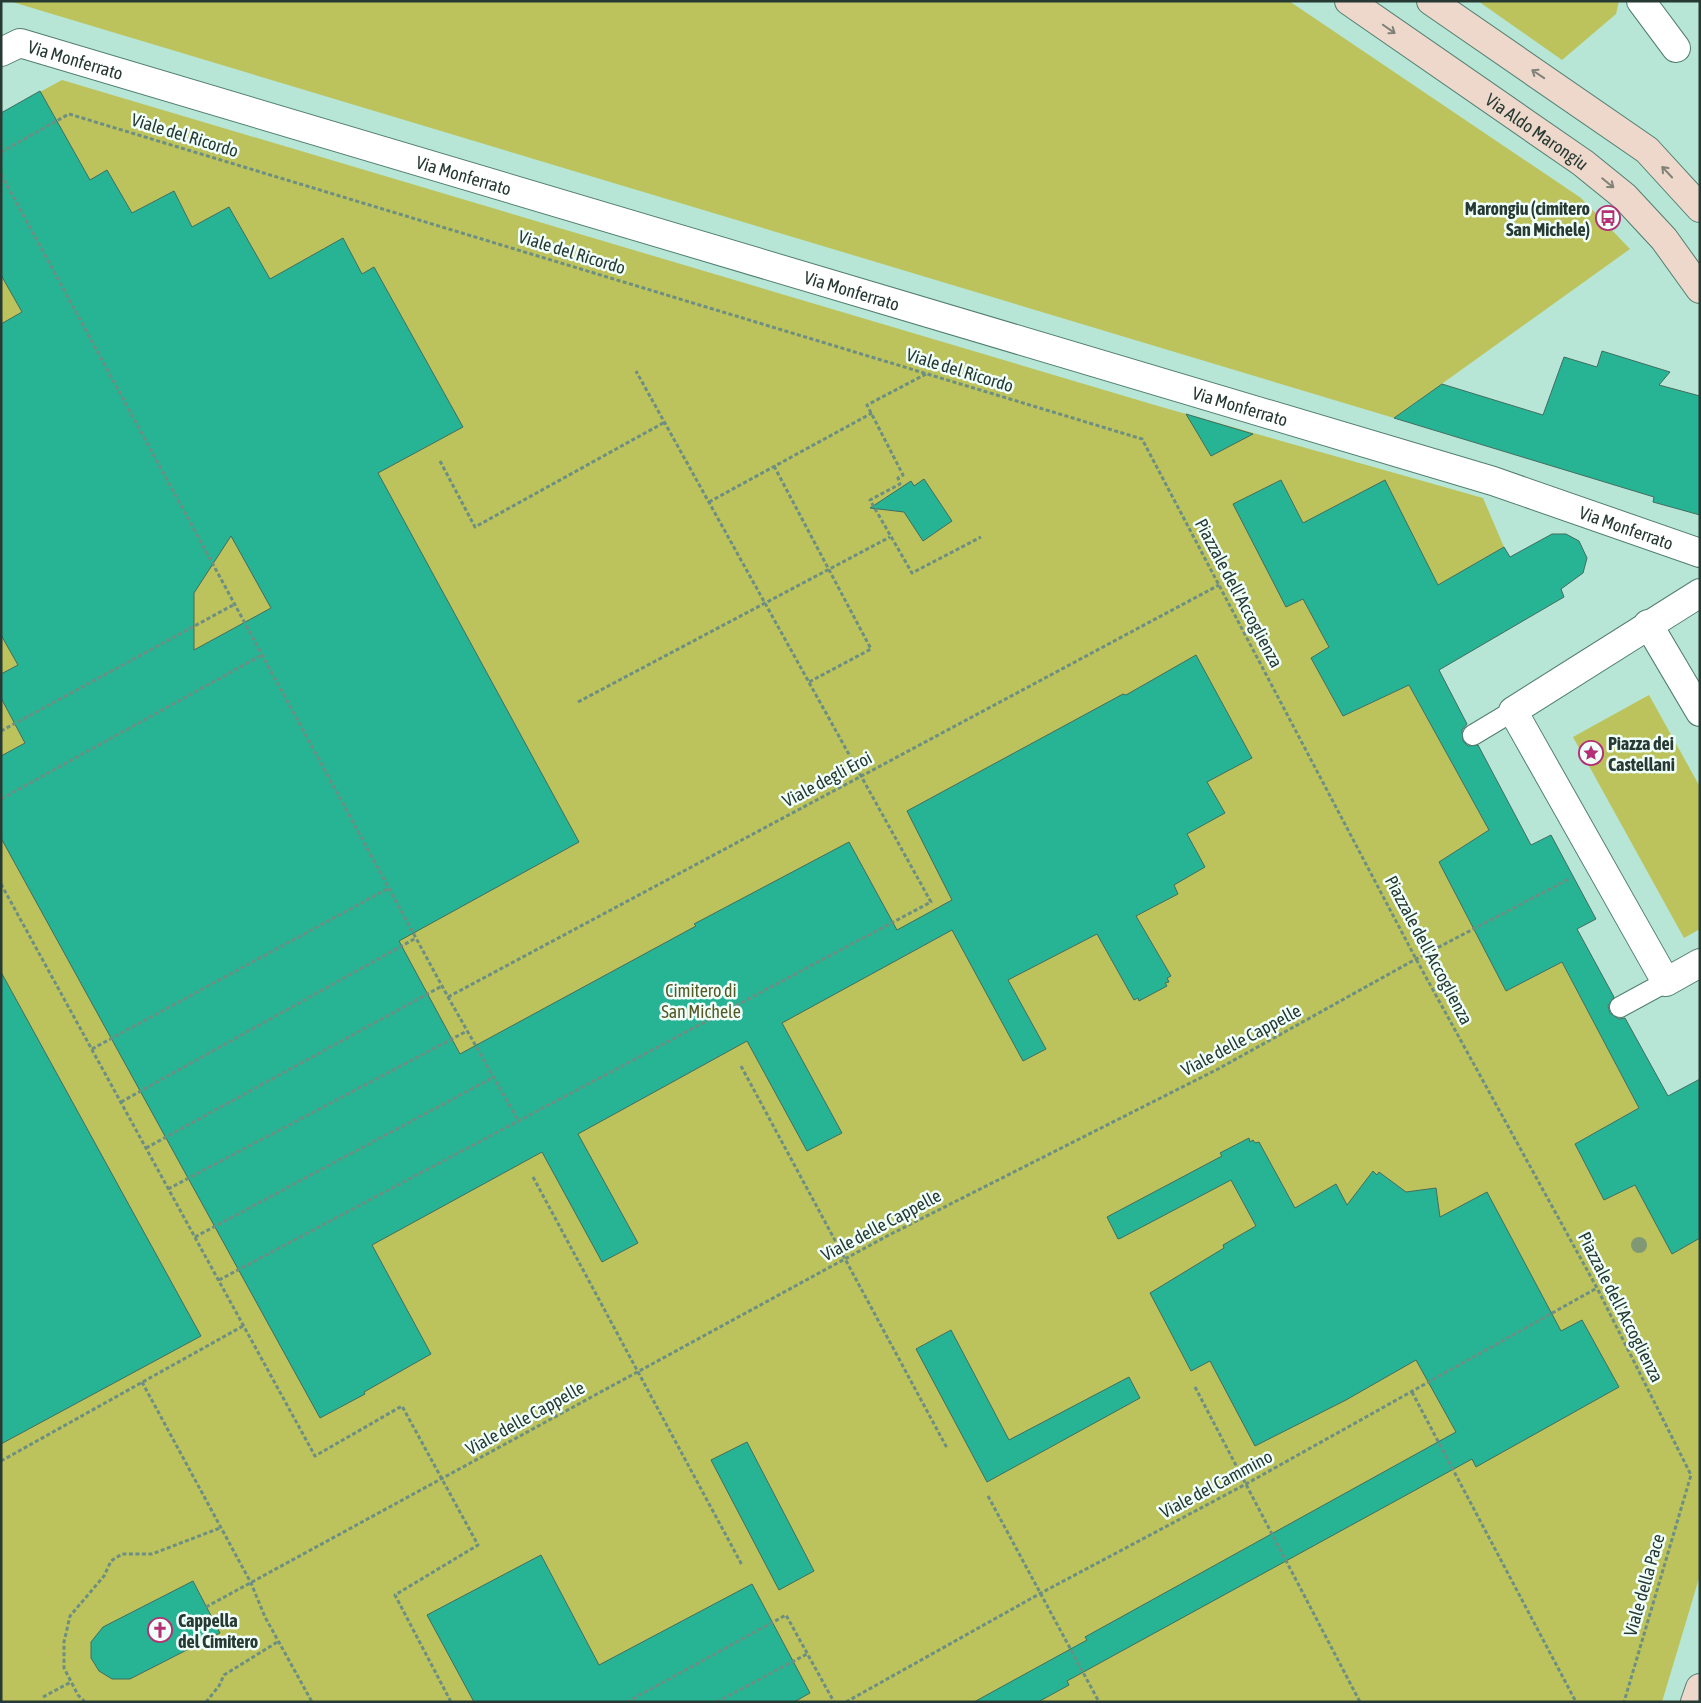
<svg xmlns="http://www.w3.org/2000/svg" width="1701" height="1703" viewBox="0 0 1701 1703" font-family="'Asap Condensed',sans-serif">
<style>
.green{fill:#bcc35c}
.building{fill:#26b494;stroke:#416d5f;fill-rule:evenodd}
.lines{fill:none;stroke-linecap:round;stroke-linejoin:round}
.lane-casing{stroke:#527e70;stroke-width:22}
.street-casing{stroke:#527e70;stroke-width:30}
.secondary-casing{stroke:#527e70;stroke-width:30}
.path{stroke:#6d8e82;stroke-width:3;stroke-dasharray:4 2.5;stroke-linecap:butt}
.lane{stroke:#fff;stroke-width:20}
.street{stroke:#fff;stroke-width:28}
.secondary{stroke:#edd8cb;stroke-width:28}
.tree{fill:#819874}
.oneway{stroke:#808177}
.labels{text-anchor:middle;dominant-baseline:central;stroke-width:5;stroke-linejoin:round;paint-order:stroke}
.street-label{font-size:18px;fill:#263932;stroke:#f1fffa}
.poi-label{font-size:18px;font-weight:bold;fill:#263932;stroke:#f1fffa;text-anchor:start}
.park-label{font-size:18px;fill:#555924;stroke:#f1fffa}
</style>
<rect width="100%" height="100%" fill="#b7e6d6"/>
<g class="green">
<polygon points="9,1 1289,1 1581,198 1630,249 1394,418"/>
<polygon points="1478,1 1619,1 1616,14 1562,60"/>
<polygon points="62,80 1158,406 1483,498 1504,547 1312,658 1343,716 1409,685 1489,830 1439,862 1506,991 1562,962 1639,1108 1575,1144 1604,1200 1700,1152 1700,1575 1662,1702 1,1702 1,113"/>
<polygon points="1649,695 1700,787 1700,929 1684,938 1573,737"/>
</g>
<g class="building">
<path d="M40 91 90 180 107 170 132 213 174 191 192 227 229 207 270 279 343 238 362 274 374 267 463 427 378 473 579 842 399 941 460 1054 696 926 694 924 849 842 897 930 952 900 907 811 1123 694 1126 695 1196 655 1252 758 1207 782 1225 813 1187 834 1205 867 1174 885 1178 894 1136 916 1171 976 1167 978 1169 982 1165 983 1167 986 1139 1001 1138 998 1134 1000 1097 934 1008 980 1046 1049 1023 1061 952 930 782 1023 842 1133 807 1151 747 1041 578 1134 638 1243 602 1262 542 1152 372 1245 431 1354 364 1392 365 1394 320 1418 1 838V756L25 743 1 698V674L18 665 1 635V324L22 312 1 275V113ZM231 536 271 608 194 650V593Z"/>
<polygon points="1602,351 1670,372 1659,385 1700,396 1700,515 1653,502 1654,497 1394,418 1442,384 1543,415 1564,357 1597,367"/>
<polygon points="1186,414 1253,434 1211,456"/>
<polygon points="924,479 952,521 923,541 904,512 870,508 911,481 914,486"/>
<polygon points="1281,480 1303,523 1385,480 1438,585 1504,547 1510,557 1552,534 1566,534 1579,541 1587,558 1583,573 1561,589 1564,597 1439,670 1467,724 1462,730 1463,741 1468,746 1478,745 1531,845 1551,835 1596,919 1577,929 1614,997 1608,1006 1610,1013 1619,1019 1625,1018 1668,1096 1700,1079 1700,1238 1672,1254 1635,1185 1604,1200 1575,1144 1639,1108 1562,962 1506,991 1439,862 1489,830 1409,685 1343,716 1311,658 1329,647 1303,599 1286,607 1233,504"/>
<polygon points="1,972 201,1336 1,1444"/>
<polygon points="1249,1138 1250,1142 1253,1140 1255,1143 1259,1142 1295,1208 1336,1184 1347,1205 1373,1171 1377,1175 1379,1172 1406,1192 1436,1188 1440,1217 1487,1192 1561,1331 1582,1320 1619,1387 1476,1467 1472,1459 1067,1681 1069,1685 1038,1702 974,1702 1087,1640 1085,1637 1456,1432 1416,1360 1346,1400 1255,1446 1210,1361 1191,1371 1150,1293 1224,1248 1223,1245 1256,1226 1231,1180 1121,1238 1118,1239 1107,1217 1222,1156 1220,1153"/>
<polygon points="951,1330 1009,1440 1129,1377 1140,1398 987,1482 916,1349"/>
<polygon points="747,1442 814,1571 779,1590 711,1460"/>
<polygon points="541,1555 599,1665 752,1584 810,1693 794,1702 474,1702 427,1615"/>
<polygon points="193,1581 220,1633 130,1679 112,1679 99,1671 91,1658 91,1642 103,1627"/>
</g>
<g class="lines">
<defs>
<g id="lane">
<polyline points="1473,735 1513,711"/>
<polyline points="1620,1007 1666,982"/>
</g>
<g id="street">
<polyline points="1641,1 1676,48"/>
<path id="s1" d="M1 52 20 43 1493 481 1700 553"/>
<polyline points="1700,593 1513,711 1666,982 1700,963"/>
<polyline points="1648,624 1700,712"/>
</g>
<g id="secondary">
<path id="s2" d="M1349 1 1583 163 1625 197 1664 239 1700 289"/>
<polyline points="1431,1 1647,150 1700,208"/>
<polyline points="1695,1702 1700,1688"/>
</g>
</defs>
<use href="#lane" class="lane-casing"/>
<use href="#street" class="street-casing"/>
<use href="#secondary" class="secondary-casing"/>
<g class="path">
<polyline points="1,152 69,114 1142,439 1416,959 1597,1288 1691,1475 1624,1702"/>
<polyline points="1,174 448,997 518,1120"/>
<polyline points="926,374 867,405 903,475 898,478 900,484 870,500 912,573 981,537"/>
<polyline points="440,461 475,527 665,422"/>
<polyline points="774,466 871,649 809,682"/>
<polyline points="709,502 872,413"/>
<polyline points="578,702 890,537"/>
<polyline points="1,731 235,604"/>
<polyline points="1,799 262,655"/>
<polyline points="1,884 315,1456 402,1406 478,1545 395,1595 451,1702"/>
<polyline points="448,997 1219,585"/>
<polyline points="92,1049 389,888"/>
<polyline points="741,1066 947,1448"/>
<polyline points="121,1102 416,938"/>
<polyline points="146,1148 442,986"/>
<polyline points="533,1177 742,1565"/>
<polyline points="168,1189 467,1031"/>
<polyline points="195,1237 494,1077"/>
<polyline points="219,1280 931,902 636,371"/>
<polyline points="142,1382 251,1583 265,1617 312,1702"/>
<polyline points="1195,1387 1360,1702"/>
<polyline points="1412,1392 1576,1702"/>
<polyline points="1,1461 243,1326"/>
<polyline points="988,1496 1099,1702"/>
<polyline points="206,1607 887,1236 1218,1069 1416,959 1571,878"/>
<polyline points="43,1697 71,1682"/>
<polyline points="85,1702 78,1695 64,1668 64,1642 70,1616 104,1576 111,1561 122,1554 152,1554 220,1528"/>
<polyline points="206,1702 219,1686 224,1675 279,1641"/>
<polyline points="627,1702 786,1615 834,1702"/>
<polyline points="717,1702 807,1654"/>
<polyline points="846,1702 1041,1593 1246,1484 1597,1288"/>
</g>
<use href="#lane" class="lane"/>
<use href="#street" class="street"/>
<use href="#secondary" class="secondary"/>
</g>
<circle class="tree" cx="1639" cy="1245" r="8"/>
<defs><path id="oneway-shaft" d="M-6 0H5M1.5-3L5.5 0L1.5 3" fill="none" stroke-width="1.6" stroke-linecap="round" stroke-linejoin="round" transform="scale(1.25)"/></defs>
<g class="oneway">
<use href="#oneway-shaft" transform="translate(1389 29) rotate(35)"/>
<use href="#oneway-shaft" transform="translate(1538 74) rotate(-146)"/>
<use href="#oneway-shaft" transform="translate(1667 172) rotate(-133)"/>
<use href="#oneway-shaft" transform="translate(1608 183) rotate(39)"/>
</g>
<defs>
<symbol id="bus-ring" viewBox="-11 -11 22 22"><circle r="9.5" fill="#f1fffa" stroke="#b42f76" stroke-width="1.5"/><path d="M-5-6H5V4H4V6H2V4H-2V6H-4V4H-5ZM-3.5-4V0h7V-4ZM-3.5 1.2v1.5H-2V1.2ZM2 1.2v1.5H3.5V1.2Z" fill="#b42f76"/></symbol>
<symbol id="sight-ring" viewBox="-11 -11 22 22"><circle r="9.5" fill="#f1fffa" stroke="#b42f76" stroke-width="1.5"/><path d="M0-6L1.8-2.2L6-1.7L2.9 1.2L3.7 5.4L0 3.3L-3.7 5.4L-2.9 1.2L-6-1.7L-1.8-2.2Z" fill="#b42f76"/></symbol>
<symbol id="church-ring" viewBox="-11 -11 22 22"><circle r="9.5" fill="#f1fffa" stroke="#b42f76" stroke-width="1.5"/><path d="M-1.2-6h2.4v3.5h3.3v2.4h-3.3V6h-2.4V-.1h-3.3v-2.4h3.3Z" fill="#b42f76"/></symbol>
</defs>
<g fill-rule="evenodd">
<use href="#bus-ring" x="1594" y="204" width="28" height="28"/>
<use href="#sight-ring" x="1577" y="739" width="28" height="28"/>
<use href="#church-ring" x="146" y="1616" width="28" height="28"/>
</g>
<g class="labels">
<g class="street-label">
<text stroke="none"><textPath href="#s1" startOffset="79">Via Monferrato</textPath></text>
<text stroke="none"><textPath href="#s2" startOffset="229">Via Aldo Marongiu</textPath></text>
<text transform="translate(185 135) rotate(17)">Viale del Ricordo</text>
<text stroke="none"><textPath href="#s1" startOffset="484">Via Monferrato</textPath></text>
<text transform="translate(572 252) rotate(17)">Viale del Ricordo</text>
<text stroke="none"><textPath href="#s1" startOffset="889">Via Monferrato</textPath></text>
<text transform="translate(960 370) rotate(17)">Viale del Ricordo</text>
<text stroke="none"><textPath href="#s1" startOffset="1294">Via Monferrato</textPath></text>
<text stroke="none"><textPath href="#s1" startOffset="1699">Via Monferrato</textPath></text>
<text transform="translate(1239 593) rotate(62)">Piazzale dell'Accoglienza</text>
<text transform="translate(827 779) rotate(-28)">Viale degli Eroi</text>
<text transform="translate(1429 950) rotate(62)">Piazzale dell'Accoglienza</text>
<text transform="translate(1241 1040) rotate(-28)">Viale delle Cappelle</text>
<text transform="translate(881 1225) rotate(-28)">Viale delle Cappelle</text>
<text transform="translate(1621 1307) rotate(63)">Piazzale dell'Accoglienza</text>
<text transform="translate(525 1418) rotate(-29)">Viale delle Cappelle</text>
<text transform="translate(1216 1484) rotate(-28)">Viale del Cammino</text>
<text transform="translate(1644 1585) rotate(-74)">Viale della Pace</text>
</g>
<g class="poi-label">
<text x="1590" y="208" text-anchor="end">Marongiu (cimitero<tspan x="1590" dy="21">San Michele)</tspan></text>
<text x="1608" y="743">Piazza dei<tspan x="1608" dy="21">Castellani</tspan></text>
<text x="178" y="1620">Cappella<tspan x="178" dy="21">del Cimitero</tspan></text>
</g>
<g class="park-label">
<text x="701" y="990">Cimitero di<tspan x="701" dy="21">San Michele</tspan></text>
</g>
</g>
<rect width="1701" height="1703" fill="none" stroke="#263932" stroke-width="5"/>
</svg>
